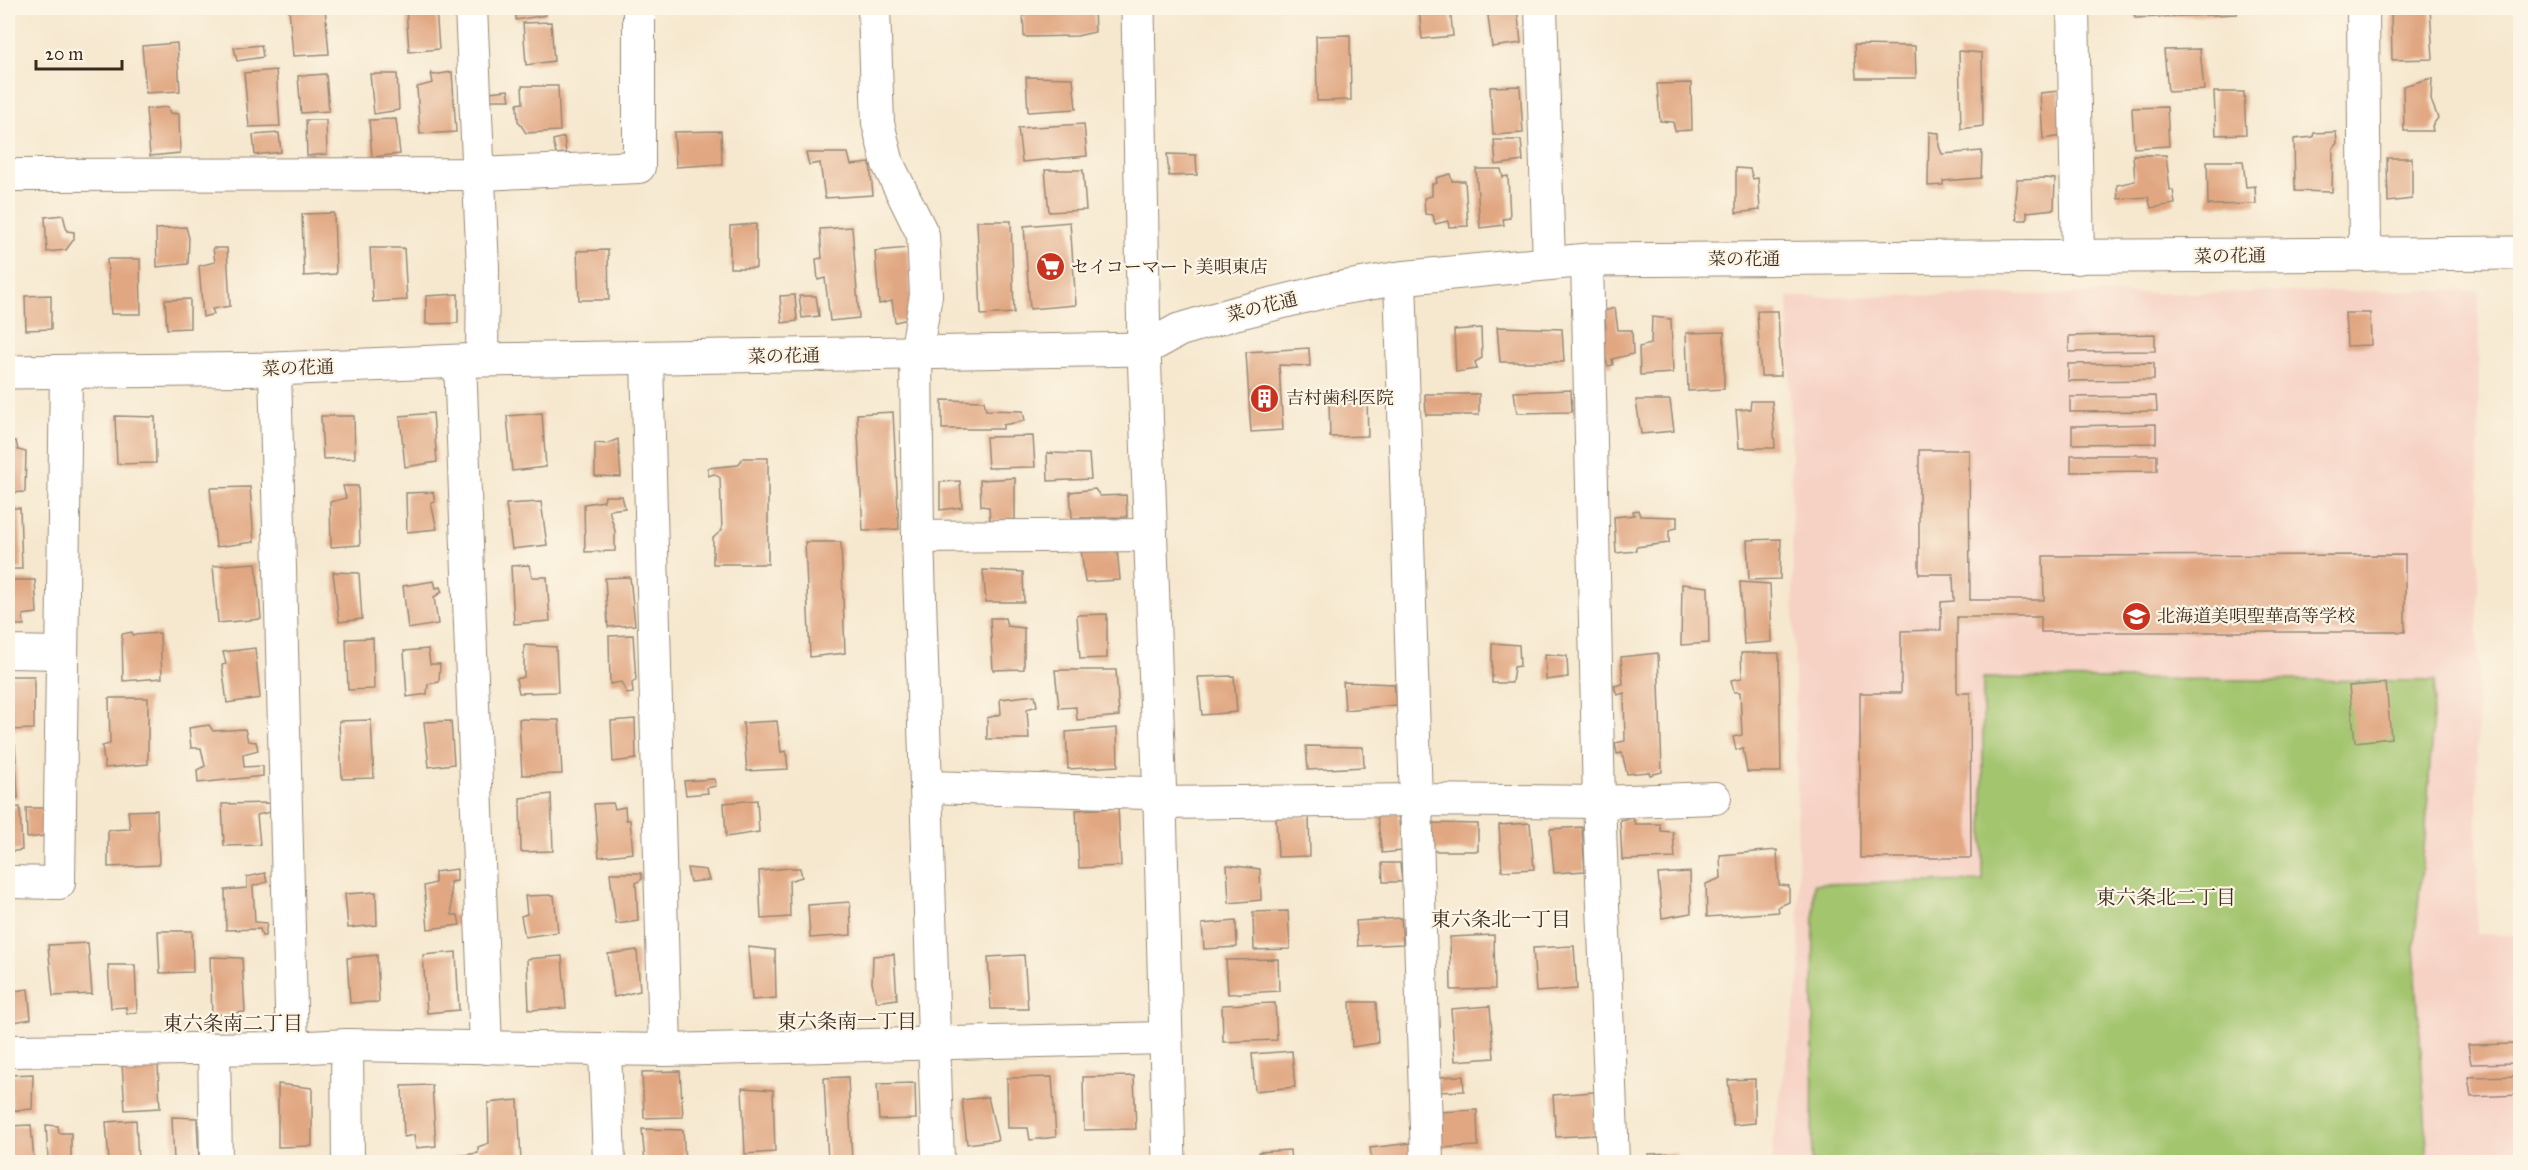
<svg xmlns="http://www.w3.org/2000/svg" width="2528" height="1170" viewBox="0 0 2528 1170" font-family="'IM FELL Great Primer','Noto Serif JP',serif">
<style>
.built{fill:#f6d2c5}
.green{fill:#a3c56e;stroke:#6f7846;stroke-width:1.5}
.building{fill:#e1a782}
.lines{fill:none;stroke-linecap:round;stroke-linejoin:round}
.street-casing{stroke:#988976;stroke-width:34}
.secondary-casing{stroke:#988976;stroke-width:35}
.street{stroke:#fff;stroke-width:32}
.secondary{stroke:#fff;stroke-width:33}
.labels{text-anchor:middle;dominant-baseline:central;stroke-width:4.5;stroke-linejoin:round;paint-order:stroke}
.street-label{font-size:18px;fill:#3b2a1e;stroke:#fcf5e5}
.poi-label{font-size:18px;fill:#3b2a1e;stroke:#fcf5e5;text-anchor:start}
.neighbourhood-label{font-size:20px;fill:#3b2a1e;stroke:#fcf5e5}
</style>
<rect width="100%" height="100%" fill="#fcf5e5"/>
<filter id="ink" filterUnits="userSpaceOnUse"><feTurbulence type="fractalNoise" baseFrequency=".0167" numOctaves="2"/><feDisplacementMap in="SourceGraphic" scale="12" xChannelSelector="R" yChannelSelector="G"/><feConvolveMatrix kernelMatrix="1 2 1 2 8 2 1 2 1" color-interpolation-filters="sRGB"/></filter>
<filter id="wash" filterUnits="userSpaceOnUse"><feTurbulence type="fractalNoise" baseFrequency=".008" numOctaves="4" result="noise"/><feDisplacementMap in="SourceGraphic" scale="24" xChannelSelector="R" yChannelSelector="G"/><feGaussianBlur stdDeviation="1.35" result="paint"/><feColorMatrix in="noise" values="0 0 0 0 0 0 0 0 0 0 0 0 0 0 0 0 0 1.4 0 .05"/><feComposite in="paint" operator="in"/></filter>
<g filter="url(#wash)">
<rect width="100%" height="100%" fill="#f6e8cf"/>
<polygon class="built" points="2479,290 2477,934 2520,935 2520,1162 1772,1162 1773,1140 1800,973 1788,297"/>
<polygon class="green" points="1983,678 2435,681 2426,828 2414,946 2428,1162 1812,1162 1814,884 1983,881"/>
<g id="blocks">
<g class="building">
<polygon points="289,8 325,8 329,54 293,56"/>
<polygon points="406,8 436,8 439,49 409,52"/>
<polygon points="515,8 546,8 546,15 516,20"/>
<polygon points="1023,8 1094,8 1095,32 1077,36 1024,37"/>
<polygon points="1419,8 1450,8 1453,36 1422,39"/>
<polygon points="1487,8 1517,8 1521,43 1492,47"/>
<polygon points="2134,8 2236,8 2237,14 2135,18"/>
<polygon points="2391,8 2430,8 2433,59 2392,60"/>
<polygon points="551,22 554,61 526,65 523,23"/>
<polygon points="1350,35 1351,100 1317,101 1316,36"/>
<polygon points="177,43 180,91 146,93 142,46"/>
<polygon points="261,45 263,57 237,61 234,48"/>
<polygon points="1854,45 1915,46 1916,78 1856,78"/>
<polygon points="2200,49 2204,90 2168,92 2164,50"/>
<polygon points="1959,51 1982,53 1983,126 1961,129"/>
<polygon points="276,70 280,126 249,127 244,73"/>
<polygon points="452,72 456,132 420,134 417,87 433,83 431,73 434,75"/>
<polygon points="326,74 329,111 301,113 298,76"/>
<polygon points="370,74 397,74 399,110 374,114"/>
<polygon points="1026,77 1073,78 1076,109 1028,112"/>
<polygon points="2432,78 2431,100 2438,118 2432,126 2433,131 2404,131 2403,86"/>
<polygon points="1691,83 1692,130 1675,131 1673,122 1660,121 1657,84"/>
<polygon points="522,86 558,86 560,131 526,133 518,121 517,104 523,103"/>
<polygon points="1520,86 1523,133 1493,135 1490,87"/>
<polygon points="508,90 510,100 490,100 489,92"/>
<polygon points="2059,91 2062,136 2043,139 2040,93"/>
<polygon points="2214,92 2244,92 2246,134 2216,135"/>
<polygon points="168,107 170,113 179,114 180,153 150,156 146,109"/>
<polygon points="2167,107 2169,146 2134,148 2132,108"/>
<polygon points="396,119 400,154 372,157 369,120"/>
<polygon points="306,120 326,120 327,154 307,156"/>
<polygon points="1084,124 1087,156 1022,162 1018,128"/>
<polygon points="721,131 722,164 676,167 674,132"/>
<polygon points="1929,132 1939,133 1939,146 1942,154 1982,151 1981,178 1943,181 1943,185 1928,186"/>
<polygon points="2336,132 2337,143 2333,148 2332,192 2295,191 2294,139 2313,137 2314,133"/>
<polygon points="279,133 281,152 255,155 253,135"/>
<polygon points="564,137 566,153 556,154 553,140"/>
<polygon points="1494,140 1521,140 1523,161 1496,165"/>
<polygon points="806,153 848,153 851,165 870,163 873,195 825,198 820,163 809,165"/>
<polygon points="1167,154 1196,155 1197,175 1169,176"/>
<polygon points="2133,155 2166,155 2170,190 2173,190 2175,204 2151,208 2148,197 2118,199 2117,185 2135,181"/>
<polygon points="2387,158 2412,158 2412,199 2388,202"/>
<polygon points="2207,161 2243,161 2246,187 2255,186 2256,204 2208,205"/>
<polygon points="1736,168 1750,169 1753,179 1758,178 1760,210 1736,213"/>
<polygon points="1476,169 1501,169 1503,177 1508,176 1510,218 1503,219 1504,225 1480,228"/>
<polygon points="1045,170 1083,170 1086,210 1049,212"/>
<polygon points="1450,174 1452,181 1465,181 1468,226 1449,227 1448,221 1435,224 1433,215 1425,214 1424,198 1432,196 1432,184 1437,183 1436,178"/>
<polygon points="2046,178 2055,179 2054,209 2027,212 2027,220 2017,220 2015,199 2017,179"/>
<polygon points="334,213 336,274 304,276 302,214"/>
<polygon points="63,215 67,231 74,232 74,239 66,250 47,252 45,217"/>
<polygon points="977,221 1011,221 1014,313 981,315"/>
<polygon points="1070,222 1076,305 1030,309 1024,226"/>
<polygon points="756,224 756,268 730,268 730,226"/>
<polygon points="186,227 189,238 188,264 157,267 156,229"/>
<polygon points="852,227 859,318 830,321 825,278 818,280 816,259 822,258 820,229"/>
<polygon points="213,248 227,248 230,306 212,309 214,314 203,317 199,266 215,262"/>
<polygon points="370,248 404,248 407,300 373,302"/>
<polygon points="908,248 913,318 895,322 892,301 879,304 875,251"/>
<polygon points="608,250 609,300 579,300 577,251"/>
<polygon points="107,259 140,259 141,314 111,314"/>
<polygon points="458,294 458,323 426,324 426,296"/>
<polygon points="51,295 51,329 26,330 25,296"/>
<polygon points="795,295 797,321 782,323 780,296"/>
<polygon points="799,296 816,296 819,316 802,318"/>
<polygon points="190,299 190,328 167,329 165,300"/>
<polygon points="1615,308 1618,330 1632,330 1633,354 1612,359 1613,365 1608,366 1605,357 1601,358 1599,332 1606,328 1604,311"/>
<polygon points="1757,311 1778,311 1781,376 1761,376"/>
<polygon points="2345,313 2370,313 2371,345 2347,346"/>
<polygon points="1652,317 1671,319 1673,373 1640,375 1639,347 1651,344"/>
<polygon points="1497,327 1562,329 1564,362 1500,362"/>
<polygon points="1481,328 1482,358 1475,362 1477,369 1456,372 1454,330"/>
<polygon points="1724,332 1724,389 1688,391 1686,333"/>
<polygon points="2155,334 2155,351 2069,352 2069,336"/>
<polygon points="1309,348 1310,366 1279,365 1283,430 1251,432 1246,352"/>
<polygon points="2154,363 2154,380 2068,381 2068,364"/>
<polygon points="1571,390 1572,412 1517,413 1514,392"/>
<polygon points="1425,394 1479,394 1479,415 1426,415"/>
<polygon points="2156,396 2157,411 2070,412 2070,397"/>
<polygon points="942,400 984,401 986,410 1023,411 1025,421 1003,425 1003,429 942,429"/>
<polygon points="1636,400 1670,400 1674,431 1641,434"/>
<polygon points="1367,401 1368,436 1330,437 1329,402"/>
<polygon points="1751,401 1772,401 1775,448 1739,448 1736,410 1750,409"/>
<polygon points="893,412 899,529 863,531 857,414"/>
<polygon points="433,413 437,462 405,467 400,416"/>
<polygon points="542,413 546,467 512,471 507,416"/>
<polygon points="115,416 155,417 156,463 117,464"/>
<polygon points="321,416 354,416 355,458 323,459"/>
<polygon points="2156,424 2156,443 2072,444 2072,426"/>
<polygon points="1033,436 1035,467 988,468 986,437"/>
<polygon points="618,439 621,477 595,476 595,443 606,444"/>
<polygon points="8,441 16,441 18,450 26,452 25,492 8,493"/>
<polygon points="1919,450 1969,450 1970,600 2044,600 2043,556 2405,555 2405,632 2041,632 2041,617 1957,617 1957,693 1970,693 1971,858 1860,858 1860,693 1901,693 1901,631 1941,630 1941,602 1954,601 1953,574 1919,574"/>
<polygon points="1047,453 1089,454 1091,479 1048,481"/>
<polygon points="2071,455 2157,455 2157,471 2071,472"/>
<polygon points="743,458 768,458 768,564 713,564 713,538 722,530 720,478 714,474 708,476 708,468 738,465"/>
<polygon points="1015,478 1015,520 990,521 989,507 981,506 980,480"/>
<polygon points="960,481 962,507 940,510 940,482"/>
<polygon points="343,486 358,486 360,545 331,547 330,502 346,498"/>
<polygon points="250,487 254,542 216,547 210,488"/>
<polygon points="1095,489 1100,496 1126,495 1127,517 1072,518 1070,492"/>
<polygon points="433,492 435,502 431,503 437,529 407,532 406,493"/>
<polygon points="605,496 622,496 625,508 609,510 615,531 615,551 585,552 584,504 604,501"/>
<polygon points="541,502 547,545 512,549 506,504"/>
<polygon points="8,508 20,508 22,569 8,569"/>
<polygon points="1638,510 1640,516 1677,517 1677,528 1669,530 1669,543 1636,547 1636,551 1616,553 1614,517 1634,515 1633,511"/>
<polygon points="1781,539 1780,579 1749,580 1747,540"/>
<polygon points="805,542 841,542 845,653 810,657"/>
<polygon points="1081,549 1117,549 1120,580 1085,582"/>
<polygon points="256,563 261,619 218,623 213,566"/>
<polygon points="529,565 532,577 547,577 550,621 514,624 511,566"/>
<polygon points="983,570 1023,572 1024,602 986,602"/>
<polygon points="333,572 359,573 362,619 339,622"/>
<polygon points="630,577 635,625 608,627 605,578"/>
<polygon points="14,580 35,580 37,613 23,615 24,625 8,625 9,581"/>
<polygon points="434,581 436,588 440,587 442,592 434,597 438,624 408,629 403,586"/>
<polygon points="1740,582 1770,584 1772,642 1744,644"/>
<polygon points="1682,584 1708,587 1709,643 1681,645"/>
<polygon points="1107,614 1107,658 1080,659 1077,615"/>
<polygon points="990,618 1005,618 1007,626 1024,628 1024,669 993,670"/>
<polygon points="132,632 133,635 160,633 162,678 123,681 122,634"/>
<polygon points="633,635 636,680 632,683 633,693 627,694 621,682 610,684 609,636"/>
<polygon points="373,638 374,689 348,690 346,639"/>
<polygon points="1492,643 1519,645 1520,666 1514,667 1512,683 1492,683"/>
<polygon points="524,645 556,647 558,692 519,693 516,679 524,677"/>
<polygon points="255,648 260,698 227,703 222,665 226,664 223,652"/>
<polygon points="428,649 430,664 440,664 439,682 428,684 427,694 407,697 404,651"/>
<polygon points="1658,653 1662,772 1650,775 1649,772 1627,774 1622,753 1617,754 1615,743 1625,741 1624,693 1617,695 1614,686 1623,684 1621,657"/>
<polygon points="1741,653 1779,653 1781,772 1747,772 1743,748 1736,750 1733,737 1742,735 1740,692 1734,692 1731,680 1742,678"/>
<polygon points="1545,654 1567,656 1568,677 1546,680"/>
<polygon points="1055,670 1116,670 1119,716 1077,720 1076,707 1059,708"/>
<polygon points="8,676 34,676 34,729 8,730"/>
<polygon points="1234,676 1237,712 1202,715 1198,677"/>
<polygon points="1343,682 1394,684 1397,705 1345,710"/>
<polygon points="2386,683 2391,738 2355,742 2349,686"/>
<polygon points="1035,695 1037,706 1027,709 1029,739 987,739 987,718 1001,714 1000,699"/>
<polygon points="109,698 148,698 148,764 105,768 102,746 110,744"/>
<polygon points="519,719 559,720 562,774 522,775"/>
<polygon points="635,719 636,759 613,762 611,721"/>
<polygon points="371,720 374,778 342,779 339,721"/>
<polygon points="451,721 454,764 429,767 424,722"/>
<polygon points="777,721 781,752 786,751 788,769 747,771 743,723"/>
<polygon points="209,725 213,731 245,729 248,741 256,742 258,750 243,754 244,767 263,766 263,776 198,783 197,770 205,766 201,748 191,748 189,728"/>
<polygon points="1117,728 1118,766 1068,769 1066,732"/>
<polygon points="8,745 15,745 18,798 8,798"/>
<polygon points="1306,746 1363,747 1364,767 1308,770"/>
<polygon points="714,779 716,786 707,788 708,793 686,795 684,781"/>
<polygon points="551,794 553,851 521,852 520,798"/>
<polygon points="757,800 759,832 726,837 724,803"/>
<polygon points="269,803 271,812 257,815 260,845 224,846 222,804"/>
<polygon points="613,803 615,809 625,807 626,820 630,820 633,853 599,857 594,804"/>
<polygon points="20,807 22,850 8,852 8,808"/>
<polygon points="26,808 44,808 44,836 27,838"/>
<polygon points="1118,808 1121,866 1079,868 1076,810"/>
<polygon points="157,810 159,865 108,867 108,830 130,829 128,811"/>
<polygon points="1398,812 1402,851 1382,853 1377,815"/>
<polygon points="1309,816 1310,856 1278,857 1276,818"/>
<polygon points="1633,818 1635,824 1660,824 1661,831 1673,832 1675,858 1622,860 1620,820"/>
<polygon points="1430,823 1478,824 1478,851 1430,851"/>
<polygon points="1530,823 1534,869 1502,871 1499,825"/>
<polygon points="1582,827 1585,871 1554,873 1550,829"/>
<polygon points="1777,850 1779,885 1789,886 1789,902 1778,907 1779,912 1707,917 1706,884 1721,878 1720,855"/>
<polygon points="1382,863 1400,863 1402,882 1383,882"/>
<polygon points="1227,865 1260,869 1261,900 1229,903"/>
<polygon points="687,868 706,870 709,880 690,882"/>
<polygon points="789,868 800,868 802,877 789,881 790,917 761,919 759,871"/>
<polygon points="457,869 457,881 450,882 452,915 458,915 460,925 428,929 424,886 435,883 435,872"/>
<polygon points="1690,872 1691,913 1662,918 1658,874"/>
<polygon points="265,873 267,882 253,886 255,922 267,923 265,936 262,936 260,929 226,930 225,890 247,888 247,877"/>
<polygon points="610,873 641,873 642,879 636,883 638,921 616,924"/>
<polygon points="376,892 377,925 348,928 345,894"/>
<polygon points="554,895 558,932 525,937 521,916 527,914 525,896"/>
<polygon points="850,902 851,935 810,938 808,905"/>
<polygon points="1288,911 1290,949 1254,950 1253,912"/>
<polygon points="1401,918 1403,944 1358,946 1356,921"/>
<polygon points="1236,921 1237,947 1204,949 1202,924"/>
<polygon points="158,931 192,931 193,972 160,973"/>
<polygon points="1494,935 1495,989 1451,990 1450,937"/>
<polygon points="88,943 92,994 53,996 48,945"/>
<polygon points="1574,946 1577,989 1536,992 1533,948"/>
<polygon points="748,947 775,950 776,998 752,1000"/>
<polygon points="637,950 640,991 614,997 608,954"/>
<polygon points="456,952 459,1010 427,1013 423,955"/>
<polygon points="894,954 897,999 877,1002 872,983 873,956"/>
<polygon points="377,955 379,1002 350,1003 347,958"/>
<polygon points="1024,955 1028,1009 991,1009 988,957"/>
<polygon points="562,956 566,1008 529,1010 527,959"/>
<polygon points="210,957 242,958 245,1012 212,1015"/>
<polygon points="1278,959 1279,991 1228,994 1226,960"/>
<polygon points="108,965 135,965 137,1012 127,1014 126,1007 111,1008"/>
<polygon points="28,989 31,1019 8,1023 8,992"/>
<polygon points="1350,1002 1376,1002 1378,1043 1352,1047"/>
<polygon points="1275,1003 1277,1040 1223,1042 1222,1005"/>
<polygon points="1490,1006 1494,1058 1455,1061 1451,1009"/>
<polygon points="2520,1044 2520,1063 2471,1064 2468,1045"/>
<polygon points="1292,1051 1295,1087 1255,1091 1252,1054"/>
<polygon points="158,1063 160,1108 125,1110 122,1064"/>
<polygon points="680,1071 683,1117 644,1118 642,1072"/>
<polygon points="33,1074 32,1109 12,1111 10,1075"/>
<polygon points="1134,1076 1136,1129 1084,1130 1083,1077"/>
<polygon points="1463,1076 1464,1091 1437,1092 1437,1077"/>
<polygon points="2520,1076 2520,1095 2471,1097 2468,1077"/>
<polygon points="848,1077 852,1162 828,1162 824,1078"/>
<polygon points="1052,1077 1056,1137 1030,1140 1028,1128 1008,1128 1007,1078"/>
<polygon points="1755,1079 1755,1123 1733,1125 1728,1080"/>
<polygon points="915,1083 916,1119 879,1120 877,1084"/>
<polygon points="278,1084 312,1088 312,1146 278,1147"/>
<polygon points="432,1085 436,1146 416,1148 414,1135 404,1137 402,1086"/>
<polygon points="742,1088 773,1090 775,1152 745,1154"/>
<polygon points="1594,1092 1597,1135 1556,1137 1553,1095"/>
<polygon points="988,1097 998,1140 967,1144 962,1100"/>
<polygon points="518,1100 521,1162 451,1162 451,1157 478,1153 478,1147 489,1143 488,1103"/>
<polygon points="1477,1110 1478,1146 1439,1148 1438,1112"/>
<polygon points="172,1117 197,1118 199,1162 174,1162"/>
<polygon points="136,1120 138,1162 109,1162 106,1122"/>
<polygon points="31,1125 34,1162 8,1162 8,1126"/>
<polygon points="46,1125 58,1126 59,1133 71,1133 71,1159 48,1158"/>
<polygon points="642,1129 683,1130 685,1162 645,1162"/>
<polygon points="1411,1143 1413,1162 1372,1162 1370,1148"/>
<polygon points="1290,1150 1291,1162 1259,1162 1259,1152"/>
<polygon points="1676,1153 1677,1162 1649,1162 1648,1154"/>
</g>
</g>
</g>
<g filter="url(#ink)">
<use href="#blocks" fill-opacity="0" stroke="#988976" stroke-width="1.5"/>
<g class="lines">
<defs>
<g id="street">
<polyline points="471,8 483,267 482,360"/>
<polyline points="874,8 878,123 888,164 923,235 926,295 916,354 918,537 938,1162"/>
<polyline points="1541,8 1549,263"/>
<polyline points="2073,8 2078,258"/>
<polyline points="2363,8 2365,255"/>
<polyline points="8,175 480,174 639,167 639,8"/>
<polyline points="1587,260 1599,802 1613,1162"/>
<polyline points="1400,278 1427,1162"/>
<polyline points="647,359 665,1050"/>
<polyline points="460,361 486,1048"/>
<polyline points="275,369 292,1048"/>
<polyline points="918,537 1151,535"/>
<polyline points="8,652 62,653"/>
<polyline points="927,787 1148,793 1160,803 1416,800 1599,802 1715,798"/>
<polyline points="8,882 59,883 66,371"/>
<polyline points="347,1045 348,1162"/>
<polyline points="214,1049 216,1162"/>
<polyline points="605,1050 609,1162"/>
<polyline points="8,1051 292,1048 347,1045 665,1050 1165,1038"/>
</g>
<g id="secondary">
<polyline points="1138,8 1144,349 1160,803 1169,1162"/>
<polyline points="8,372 275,369 482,360 1144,349 1179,330 1236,313 1330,290 1400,278 1587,260 2520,253"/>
</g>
</defs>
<use href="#street" class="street-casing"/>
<use href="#secondary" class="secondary-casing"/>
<use href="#street" class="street"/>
<use href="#secondary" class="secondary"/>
</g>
</g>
<defs>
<symbol id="supermarket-disc" viewBox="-11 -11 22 22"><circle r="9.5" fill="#c8321e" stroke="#fcf5e5"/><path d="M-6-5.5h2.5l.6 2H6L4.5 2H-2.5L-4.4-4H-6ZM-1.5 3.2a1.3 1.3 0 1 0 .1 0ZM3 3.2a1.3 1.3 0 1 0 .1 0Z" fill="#fff"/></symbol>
<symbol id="building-disc" viewBox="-11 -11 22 22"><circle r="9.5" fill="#c8321e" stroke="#fcf5e5"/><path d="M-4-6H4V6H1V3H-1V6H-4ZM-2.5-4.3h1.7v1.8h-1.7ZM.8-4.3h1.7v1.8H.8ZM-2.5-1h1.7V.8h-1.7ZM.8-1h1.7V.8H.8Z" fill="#fff"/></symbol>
<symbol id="school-disc" viewBox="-11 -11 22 22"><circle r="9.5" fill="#c8321e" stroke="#fcf5e5"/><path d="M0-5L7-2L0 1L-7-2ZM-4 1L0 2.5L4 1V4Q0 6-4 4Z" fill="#fff"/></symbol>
</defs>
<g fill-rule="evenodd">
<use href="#supermarket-disc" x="1034" y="250" width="33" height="33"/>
<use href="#building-disc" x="1248" y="382" width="33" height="33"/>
<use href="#school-disc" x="2120" y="600" width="33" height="33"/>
</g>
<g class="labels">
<g class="street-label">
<text transform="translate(2230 256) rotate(-1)">菜の花通</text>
<text x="1744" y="259">菜の花通</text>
<text transform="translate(1262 307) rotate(-14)">菜の花通</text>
<text transform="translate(784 356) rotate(-1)">菜の花通</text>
<text transform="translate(298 368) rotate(-2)">菜の花通</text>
</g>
<g class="poi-label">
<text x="1071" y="267">セイコーマート美唄東店</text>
<text x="1286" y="398">吉村歯科医院</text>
<text x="2157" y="616">北海道美唄聖華高等学校</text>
</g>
<g class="neighbourhood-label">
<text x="2166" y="897">東六条北二丁目</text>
<text x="1501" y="919">東六条北一丁目</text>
<text x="847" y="1021">東六条南一丁目</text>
<text x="233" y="1023">東六条南二丁目</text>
</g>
</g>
<rect width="2528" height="1170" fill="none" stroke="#fcf5e5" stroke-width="30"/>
<path d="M36 60v9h86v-9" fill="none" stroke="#3b2a1e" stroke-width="3"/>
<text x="45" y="60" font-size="18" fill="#3b2a1e" stroke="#fcf5e5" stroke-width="4.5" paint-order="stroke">20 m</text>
</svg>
